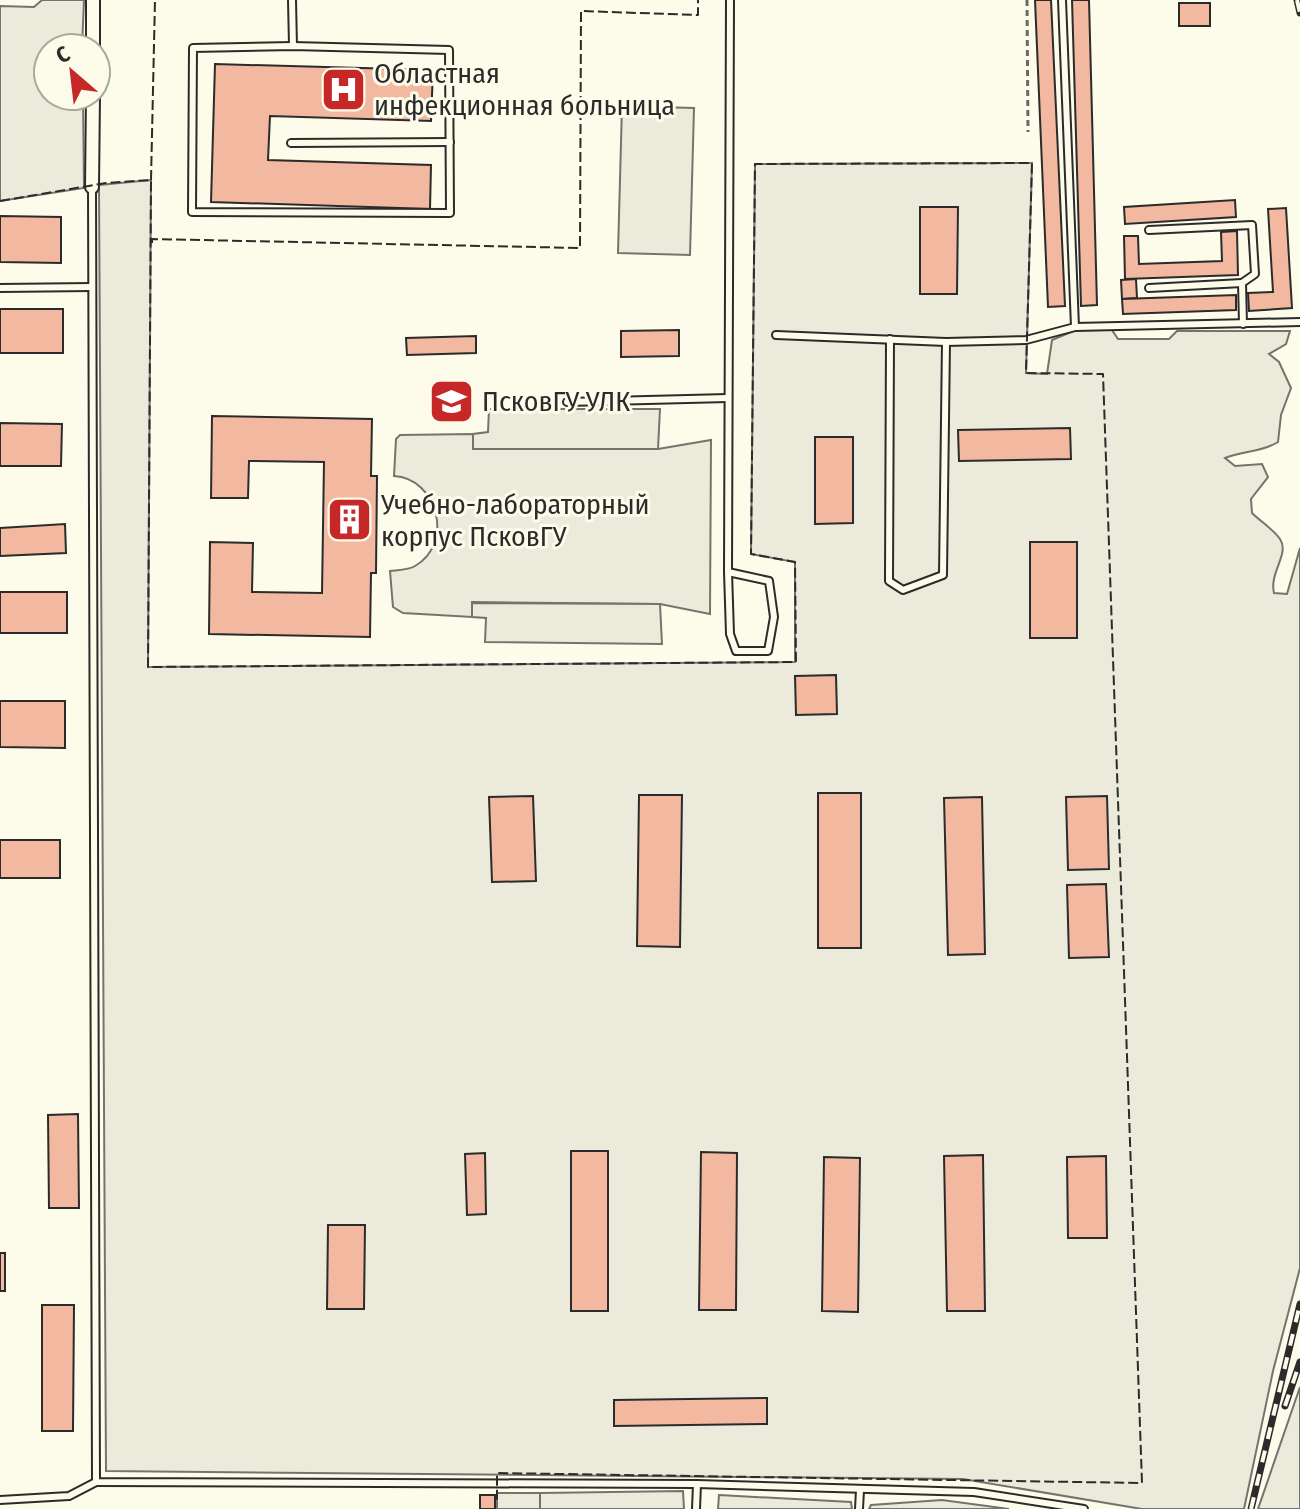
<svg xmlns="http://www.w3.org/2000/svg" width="1300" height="1509" viewBox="0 0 1300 1509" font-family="'Fira Sans Condensed',sans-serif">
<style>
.green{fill:#ecebdb;stroke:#74746e;stroke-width:2}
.parking{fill:#eceadb;stroke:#74746e;stroke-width:2}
.building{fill:#f2b8a0;stroke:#2b2b2b;stroke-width:2}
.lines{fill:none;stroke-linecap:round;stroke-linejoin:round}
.service-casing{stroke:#2b2b2b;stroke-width:10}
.minor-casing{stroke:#2b2b2b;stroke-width:16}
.path{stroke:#6a6964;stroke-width:3;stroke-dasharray:6 4;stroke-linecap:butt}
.service{stroke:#fdfbea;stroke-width:6}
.minor{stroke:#fdfbea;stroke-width:12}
.rail-casing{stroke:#2b2b2b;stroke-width:7}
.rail{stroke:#fdfbea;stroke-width:4;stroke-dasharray:12;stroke-linecap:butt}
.fence{stroke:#2b2b2b;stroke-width:2;stroke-dasharray:10 4;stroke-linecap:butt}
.labels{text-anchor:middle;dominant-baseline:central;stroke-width:6;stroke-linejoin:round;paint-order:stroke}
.poi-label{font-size:28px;fill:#2b2b2b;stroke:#fdfbea;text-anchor:start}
</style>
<rect width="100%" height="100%" fill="#fdfbea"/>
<g class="green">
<polygon points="42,0 84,0 82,48 48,48 48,96 83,96 84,188 0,201 0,6 34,7"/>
<polygon points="622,106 694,108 690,255 618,253"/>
<path d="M1032 163 1026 373 1047 374 1052 340 1076 330H1112L1118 339H1169L1177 331H1290L1286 344 1269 354 1279 362 1291 388 1281 415 1278 442C1262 452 1243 451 1225 458L1235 466 1262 464 1268 477 1251 499 1252 513C1260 521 1274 530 1280 539 1290 554 1269 572 1274 593L1287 594 1300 548V1268L1273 1371 1244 1509H1142L963 1479 106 1471 99 185 151 180 148 667 795 662V562L751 554 755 164Z"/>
<path d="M473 434V449H658L711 440 710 614 660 604 472 602V617L403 613 393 607 390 571C398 570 409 570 415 566 455 543 437 478 394 476L396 439 400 435Z"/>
<polygon points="1300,1387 1300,1509 1258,1509"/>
<rect x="497" y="1493" width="43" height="16"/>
<polygon points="719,1495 851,1502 852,1509 718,1509"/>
<polygon points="942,1500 1009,1509 869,1509 871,1505"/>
</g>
<g class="parking">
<polygon points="489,409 660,409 658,449 473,449 473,434 488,432"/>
<polygon points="472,603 660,604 662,644 485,642 486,618 472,617"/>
<polygon points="683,1491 684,1509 540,1509 540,1493"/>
</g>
<g class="building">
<polygon points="1035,0 1051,0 1065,306 1048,307"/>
<polygon points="1072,0 1089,0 1097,305 1081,306"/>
<rect x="1179" y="3" width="31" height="23"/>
<polygon points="215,64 433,70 431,121 270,116 268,160 431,165 430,209 211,202"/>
<polygon points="1235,200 1236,217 1125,224 1124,207"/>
<polygon points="920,207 958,207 957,294 920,294"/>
<polygon points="1286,208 1292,308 1249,311 1248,293 1273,292 1268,209"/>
<polygon points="0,216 61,217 61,263 0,262"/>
<polygon points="1237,231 1238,275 1125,279 1124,236 1138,236 1139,264 1222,261 1221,232"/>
<polygon points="1136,279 1137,298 1122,299 1121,280"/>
<polygon points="1236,295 1236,310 1123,314 1122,299"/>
<rect x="0" y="309" width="63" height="44"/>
<polygon points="679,330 679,356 621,357 621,331"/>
<polygon points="476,336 476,353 407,355 406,338"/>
<polygon points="212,416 372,419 371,476 377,476 376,573 371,573 370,637 209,634 210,542 253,543 252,592 322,593 324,462 249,461 248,498 211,498"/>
<polygon points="0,423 62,424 61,466 0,466"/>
<polygon points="1070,428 1071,459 959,461 958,430"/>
<polygon points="815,437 853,437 853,523 815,524"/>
<polygon points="65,524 66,553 0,556 0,528"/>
<rect x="1030" y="542" width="47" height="96"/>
<rect x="0" y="592" width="67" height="41"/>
<polygon points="836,675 837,714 796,715 795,676"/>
<polygon points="0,701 65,701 65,748 0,747"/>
<rect x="818" y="793" width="43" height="155"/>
<polygon points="639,795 682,795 680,947 637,946"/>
<polygon points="533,796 536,881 492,882 489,797"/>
<polygon points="1107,796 1109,869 1068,870 1066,797"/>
<polygon points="982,797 985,954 948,955 944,798"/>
<rect x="0" y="840" width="60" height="38"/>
<polygon points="1106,884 1109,957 1069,958 1067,885"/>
<polygon points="78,1114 79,1208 49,1208 48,1115"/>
<rect x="571" y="1151" width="37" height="160"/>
<polygon points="701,1152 737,1153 736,1310 699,1310"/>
<polygon points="485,1153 486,1214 467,1215 465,1154"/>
<polygon points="983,1155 985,1311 947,1311 944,1156"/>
<polygon points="1106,1156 1107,1238 1068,1238 1067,1157"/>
<polygon points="824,1157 860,1158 858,1312 822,1311"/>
<polygon points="328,1225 365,1225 364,1309 327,1309"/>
<rect x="0" y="1253" width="5" height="38"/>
<polygon points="42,1305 74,1305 73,1431 42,1431"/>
<polygon points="767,1398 767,1424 614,1426 614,1400"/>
<rect x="480" y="1495" width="15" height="14"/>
</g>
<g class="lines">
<defs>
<g id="service">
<polyline points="292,0 293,46"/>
<polyline points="1062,0 1075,327 1300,322"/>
<polygon points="293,46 449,50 450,213 192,212 193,48"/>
<polyline points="291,143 450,142"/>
<polyline points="92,187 96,1482 697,1484 974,1492 1084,1509"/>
<polyline points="1149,230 1252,225 1255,274 1242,283 1243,324"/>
<polyline points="0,288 92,287"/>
<polyline points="1149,288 1242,283"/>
<polyline points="776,335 946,342 1026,340 1075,327"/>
<polyline points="890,339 889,581 903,590 943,575 946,342"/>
<polyline points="567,402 728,398"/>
<polyline points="728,572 769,581 774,617 768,651 736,651 730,634 728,572 730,0"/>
<polyline points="0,1500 69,1496 96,1482"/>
<polyline points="696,1509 697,1484"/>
<polyline points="859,1509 860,1490"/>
</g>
<g id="minor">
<polyline points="93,48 93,0"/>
<polyline points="92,187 93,96"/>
</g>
</defs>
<use href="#service" class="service-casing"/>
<use href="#minor" class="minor-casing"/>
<polyline class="path" points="1027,0 1028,132"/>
<use href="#service" class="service"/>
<use href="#minor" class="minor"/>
<defs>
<g id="rail">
<polyline points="1297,0 1300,13"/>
<polyline points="1285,1406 1300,1362"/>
<polyline points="1251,1509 1300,1304"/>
</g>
</defs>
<use href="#rail" class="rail-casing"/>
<use href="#rail" class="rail"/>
<g class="fence">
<polyline points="151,180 155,0"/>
<polyline points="0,201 106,183 151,180 148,667 796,662 795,562 751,554 755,164 1032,163 1026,373 1103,374 1142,1483 497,1473 497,1501"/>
<polyline points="152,243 152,239 580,248 581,11 698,15 698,0"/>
</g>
</g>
<defs>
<symbol id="hospital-square" viewBox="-11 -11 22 22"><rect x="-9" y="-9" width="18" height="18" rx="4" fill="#c62828" stroke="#fdfbea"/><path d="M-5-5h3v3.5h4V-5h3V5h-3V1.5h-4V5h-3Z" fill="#fff"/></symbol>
<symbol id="university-square" viewBox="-11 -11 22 22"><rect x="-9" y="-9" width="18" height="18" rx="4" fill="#c62828" stroke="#fdfbea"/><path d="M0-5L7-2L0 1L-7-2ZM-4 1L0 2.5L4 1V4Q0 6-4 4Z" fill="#fff"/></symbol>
<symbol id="building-square" viewBox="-11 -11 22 22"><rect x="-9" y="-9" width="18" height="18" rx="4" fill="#c62828" stroke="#fdfbea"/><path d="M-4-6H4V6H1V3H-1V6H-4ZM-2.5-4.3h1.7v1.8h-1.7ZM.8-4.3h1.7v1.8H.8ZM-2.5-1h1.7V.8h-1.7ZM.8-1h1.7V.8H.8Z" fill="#fff"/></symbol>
</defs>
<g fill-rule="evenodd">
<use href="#hospital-square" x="318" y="64" width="51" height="51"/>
<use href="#university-square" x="426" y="376" width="51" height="51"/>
<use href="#building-square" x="324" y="494" width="51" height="51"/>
</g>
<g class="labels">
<g class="poi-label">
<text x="374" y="73">Областная<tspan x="374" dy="32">инфекционная больница</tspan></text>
<text x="482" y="401">ПсковГУ УЛК</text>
<text x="381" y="504">Учебно-лабораторный<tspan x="381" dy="32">корпус ПсковГУ</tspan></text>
</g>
</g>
<g transform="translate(72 72) rotate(332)"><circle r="38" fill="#fdfbea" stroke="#a9a89e" stroke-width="2"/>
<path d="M0-6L14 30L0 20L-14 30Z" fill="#c62828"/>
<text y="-12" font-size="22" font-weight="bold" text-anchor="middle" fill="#2b2b2b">С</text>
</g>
</svg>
